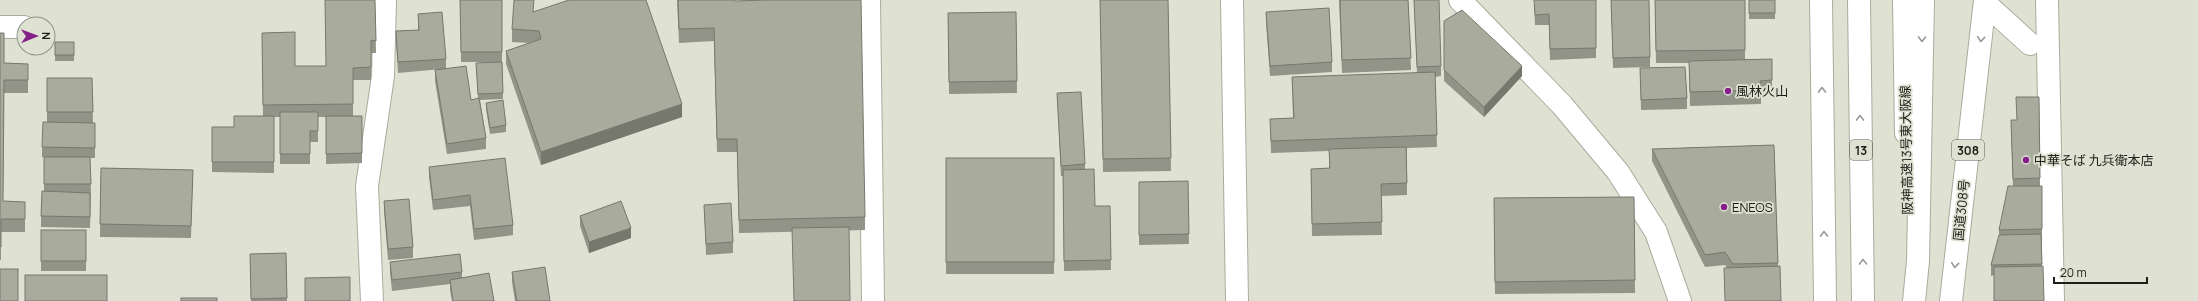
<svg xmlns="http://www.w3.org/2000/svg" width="2198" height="301" viewBox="0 0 2198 301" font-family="Manrope,'Noto Sans JP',sans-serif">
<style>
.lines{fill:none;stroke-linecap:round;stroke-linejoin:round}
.minor-casing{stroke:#a9ac9d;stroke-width:24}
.highway-casing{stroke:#a9ac9d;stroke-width:24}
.minor{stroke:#fff;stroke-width:22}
.highway{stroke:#fff;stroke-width:22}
.wall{fill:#919487}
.shaded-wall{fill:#76786e}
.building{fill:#a9ac9d;stroke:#76786e}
.oneway{stroke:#999a97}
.poi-dot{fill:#852089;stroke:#dfe2d2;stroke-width:1.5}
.labels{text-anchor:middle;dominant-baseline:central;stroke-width:3.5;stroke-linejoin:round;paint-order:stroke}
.shield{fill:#dfe2d2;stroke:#575950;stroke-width:1}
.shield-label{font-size:12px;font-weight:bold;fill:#1d1e18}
.poi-label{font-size:13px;fill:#1d1e18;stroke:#dfe2d2;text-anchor:start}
.street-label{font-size:13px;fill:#1d1e18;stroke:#dfe2d2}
</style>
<rect width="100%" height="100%" fill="#dfe2d2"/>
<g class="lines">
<defs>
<g id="minor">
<polyline points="869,0 873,301"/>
<polyline points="1232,0 1237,301"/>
<polyline points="1460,0 1562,105 1618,172 1656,232 1680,301"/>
<polyline points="2047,0 2053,301"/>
<polyline points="1985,3 2030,44"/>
<polyline points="0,27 24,27"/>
<polyline points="372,301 367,186 383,76 385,0"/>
</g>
<g id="highway">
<polyline points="1821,0 1825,301"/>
<polyline points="1859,0 1863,301"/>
<polyline points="1904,0 1906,133"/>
<polyline points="1914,301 1918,261 1923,0"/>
<polyline points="1951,301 1985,0"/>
</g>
</defs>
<use href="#minor" class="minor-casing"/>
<use href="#highway" class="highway-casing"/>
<use href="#minor" class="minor"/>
<use href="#highway" class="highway"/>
</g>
<g class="wall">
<polygon points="375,0 376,53 371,53 371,80 353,80 353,116 362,116 362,163 326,164 326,117 318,117 318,142 310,142 310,164 280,164 280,117 274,117 274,173 212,172 212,127 234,127 263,116 262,33 295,66 326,66"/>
<polygon points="460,0 502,0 502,62 503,99 480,100 486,138 486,149 447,154 435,81 435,70 442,69 398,73 396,42 396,31 418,30 418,14 446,59 446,69 471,100 478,99 476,63 496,62 461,62"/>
<polygon points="677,0 734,0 865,217 865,230 739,233 737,152 717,152 714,41 679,43"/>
<polygon points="1100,0 1168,0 1171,171 1103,172"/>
<polygon points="1339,0 1408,0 1411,70 1342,73"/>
<polygon points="1414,0 1441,66 1441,76 1435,77 1437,147 1407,148 1407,195 1381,196 1382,235 1312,236 1311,169 1329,168 1329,151 1271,153 1270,119 1293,118 1292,77 1417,73"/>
<polygon points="1534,0 1596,0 1596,58 1550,60 1549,25 1535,25"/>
<polygon points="1611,0 1650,57 1650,67 1613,68"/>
<polygon points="1655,0 1745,0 1745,59 1772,59 1772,94 1761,94 1761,104 1690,106 1689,63 1656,63"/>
<rect x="1749" y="0" width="26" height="19"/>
<polygon points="534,12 682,117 541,165 506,64 506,51 529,43 512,42 512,29"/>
<polygon points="1016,12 1017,93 949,94 948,13"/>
<polygon points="1266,12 1332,62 1332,72 1270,76 1266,22"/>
<polygon points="1444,21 1522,76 1484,117 1444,81"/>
<polygon points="0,33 4,63 28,64 28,93 4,93 3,201 25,202 25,232 1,232 1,260 0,260"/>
<rect x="55" y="42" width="19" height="19"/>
<polygon points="1640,68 1687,98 1687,109 1641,110"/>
<polygon points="47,78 92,78 93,123 95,123 95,158 90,158 91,195 90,228 41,227 41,216 44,192 44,157 42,157 42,147 47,122"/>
<polygon points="1057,93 1085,164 1085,169 1095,206 1110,206 1111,270 1064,271 1063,176 1061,176"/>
<polygon points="2039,97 2040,186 2042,186 2042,266 2044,301 1994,301 1994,275 1991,276 1991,265 1999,236 1999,230 2013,186 2011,131 2017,120"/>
<polygon points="486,103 506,125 506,132 490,134 486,109"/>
<polygon points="1774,145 1778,267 1727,268 1725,265 1705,267 1652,161 1652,149"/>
<rect x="946" y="158" width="108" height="116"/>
<polygon points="429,167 513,225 513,235 474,240 470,206 433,210 429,177"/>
<polygon points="101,168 193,170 191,238 100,237"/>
<polygon points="1188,181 1189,244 1139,245 1139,182"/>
<polygon points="1634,197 1635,293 1495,294 1494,198"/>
<polygon points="384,201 413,247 413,258 388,260 384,211"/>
<polygon points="704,205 733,242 733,253 706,255"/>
<polygon points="580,216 631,238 589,253 580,226"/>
<rect x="41" y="230" width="45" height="41"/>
<polygon points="286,253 287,301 251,301 250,254"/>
<polygon points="390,262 462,272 462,277 494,301 452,301 450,290 450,284 392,291 390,272"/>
<polygon points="512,272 550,301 515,301 512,282"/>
</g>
<g class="shaded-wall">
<polygon points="1522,66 1522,76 1484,117 1484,107"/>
<polygon points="682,104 682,117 541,165 541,152"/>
<polygon points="631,228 631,238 589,253 589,242"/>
</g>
<g class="building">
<polygon points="325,0 375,0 376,41 371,40 371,67 353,68 353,104 263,105 262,33 295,32 295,66 326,66"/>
<polygon points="460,0 502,0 502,52 461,52"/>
<polygon points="514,0 534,0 533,12 569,0 646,0 682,104 541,152 506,51 541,39 539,31 512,29"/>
<polygon points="678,0 734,0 734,1 768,0 861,0 865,217 739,220 737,139 717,139 714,28 679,29"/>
<polygon points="1100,0 1168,0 1171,158 1103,159"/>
<polygon points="1340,0 1408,0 1411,58 1342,60"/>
<polygon points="1414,0 1439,0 1441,66 1417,67"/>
<polygon points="1534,0 1596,0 1596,48 1550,49 1549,14 1535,15"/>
<polygon points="1611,0 1649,0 1650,57 1613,58"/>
<polygon points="1655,0 1745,0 1745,50 1656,51"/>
<rect x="1749" y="0" width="26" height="13"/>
<polygon points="1329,8 1332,62 1270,66 1266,12"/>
<polygon points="1462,10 1522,66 1484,107 1444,70 1444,21"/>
<polygon points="442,12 446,59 398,62 396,31 419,30 418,14"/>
<polygon points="1016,12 1017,81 949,82 948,13"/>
<polygon points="0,33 4,33 4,63 28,64 28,80 4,80 3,201 25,202 25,219 1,219 1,247 0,247"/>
<rect x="55" y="42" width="19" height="13"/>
<polygon points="1772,59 1772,80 1760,81 1761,90 1690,92 1689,61"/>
<polygon points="502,62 503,93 478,94 476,63"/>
<polygon points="466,66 471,100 479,98 486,138 447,144 435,70"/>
<polygon points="1685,67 1687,98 1641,100 1640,68"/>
<polygon points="1435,72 1437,135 1271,141 1270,119 1294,118 1292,77"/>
<polygon points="47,78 92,78 93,112 47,112"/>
<polygon points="1081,92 1085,164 1061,166 1057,93"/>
<polygon points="2016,97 2039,97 2040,178 2013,179 2011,120 2017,120"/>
<polygon points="503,100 506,125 490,128 486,103"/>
<polygon points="280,112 318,112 318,131 310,131 310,154 280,154"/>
<polygon points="234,116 274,116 274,162 212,162 212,127 234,127"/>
<polygon points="326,116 362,116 362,153 326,154"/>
<polygon points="43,122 95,123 95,148 42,147"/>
<polygon points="1774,145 1778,263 1733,264 1725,252 1705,255 1652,149"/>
<polygon points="1406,147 1407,183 1381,184 1382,222 1312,224 1311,169 1330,168 1329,149"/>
<polygon points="44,157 90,157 91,184 44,184"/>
<polygon points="505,158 513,225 474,229 470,195 433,200 429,167"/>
<rect x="946" y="158" width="108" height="104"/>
<polygon points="101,168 193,170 191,226 100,224"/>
<polygon points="1094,169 1095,206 1110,206 1111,260 1064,261 1063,170"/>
<polygon points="1188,181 1189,234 1139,235 1139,182"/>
<polygon points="2008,186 2042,186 2042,229 1999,230"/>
<polygon points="42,191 90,193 90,217 41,216"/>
<polygon points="1634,197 1635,280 1495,282 1494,198"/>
<polygon points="409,199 413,247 388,249 384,201"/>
<polygon points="621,201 631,228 589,242 580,216"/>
<polygon points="731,203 733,242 706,244 704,205"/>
<polygon points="849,227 850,301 794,301 792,228"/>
<rect x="41" y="230" width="45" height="31"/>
<polygon points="2041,234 2042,264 1991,265 1999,235"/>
<polygon points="286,253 287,298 251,299 250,254"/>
<polygon points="460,254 462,272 392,280 390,262"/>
<polygon points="1780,266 1781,301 1725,301 1724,268"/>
<polygon points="2043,266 2044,301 1994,301 1994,267"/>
<polygon points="545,267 550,301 517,301 512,272"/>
<rect x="0" y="269" width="18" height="32"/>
<polygon points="489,273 494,301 453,301 450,280"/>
<rect x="25" y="275" width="82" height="26"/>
<polygon points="350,277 350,301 305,301 305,278"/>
<rect x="181" y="298" width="36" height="3"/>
</g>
<defs><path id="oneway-chevron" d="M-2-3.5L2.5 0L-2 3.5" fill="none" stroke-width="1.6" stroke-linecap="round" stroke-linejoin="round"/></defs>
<g class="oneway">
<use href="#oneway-chevron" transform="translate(1922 39) rotate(91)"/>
<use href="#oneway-chevron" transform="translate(1981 39) rotate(96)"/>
<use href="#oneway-chevron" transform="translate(1822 90) rotate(-91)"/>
<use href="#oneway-chevron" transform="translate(1860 118) rotate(-91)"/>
<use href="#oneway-chevron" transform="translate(1824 234) rotate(-91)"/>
<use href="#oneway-chevron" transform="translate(1863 262) rotate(-91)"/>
<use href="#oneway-chevron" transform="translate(1955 265) rotate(96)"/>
</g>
<g class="poi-dot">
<circle cx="1728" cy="91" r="4"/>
<circle cx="2026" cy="160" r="4"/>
<circle cx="1724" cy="207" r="4"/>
</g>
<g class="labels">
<g class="shield">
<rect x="1850" y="140" width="22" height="20" rx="3"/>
<rect x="1952" y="140" width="32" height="20" rx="3"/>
</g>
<g class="shield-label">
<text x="1861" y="150">13</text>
<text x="1968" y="150">308</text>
</g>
<g class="poi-label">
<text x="1736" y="91">風林火山</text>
<text x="2034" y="160">中華そば 九兵衛本店</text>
<text x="1732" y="207">ENEOS</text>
</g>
<g class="street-label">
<text transform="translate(1906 150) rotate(-91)">阪神高速13号東大阪線</text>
<text transform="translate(1961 210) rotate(-84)">国道308号</text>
</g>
</g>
<g transform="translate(36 36) rotate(89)"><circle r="19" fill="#dfe2d2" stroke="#919488"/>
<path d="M0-3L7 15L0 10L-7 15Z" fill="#852089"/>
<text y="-6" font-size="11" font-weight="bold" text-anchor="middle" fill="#1d1e18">N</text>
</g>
<path d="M2054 277v6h93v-6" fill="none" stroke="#1d1e18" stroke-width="2"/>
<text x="2060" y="277" font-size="12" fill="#1d1e18" stroke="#dfe2d2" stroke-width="3" paint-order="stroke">20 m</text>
</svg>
